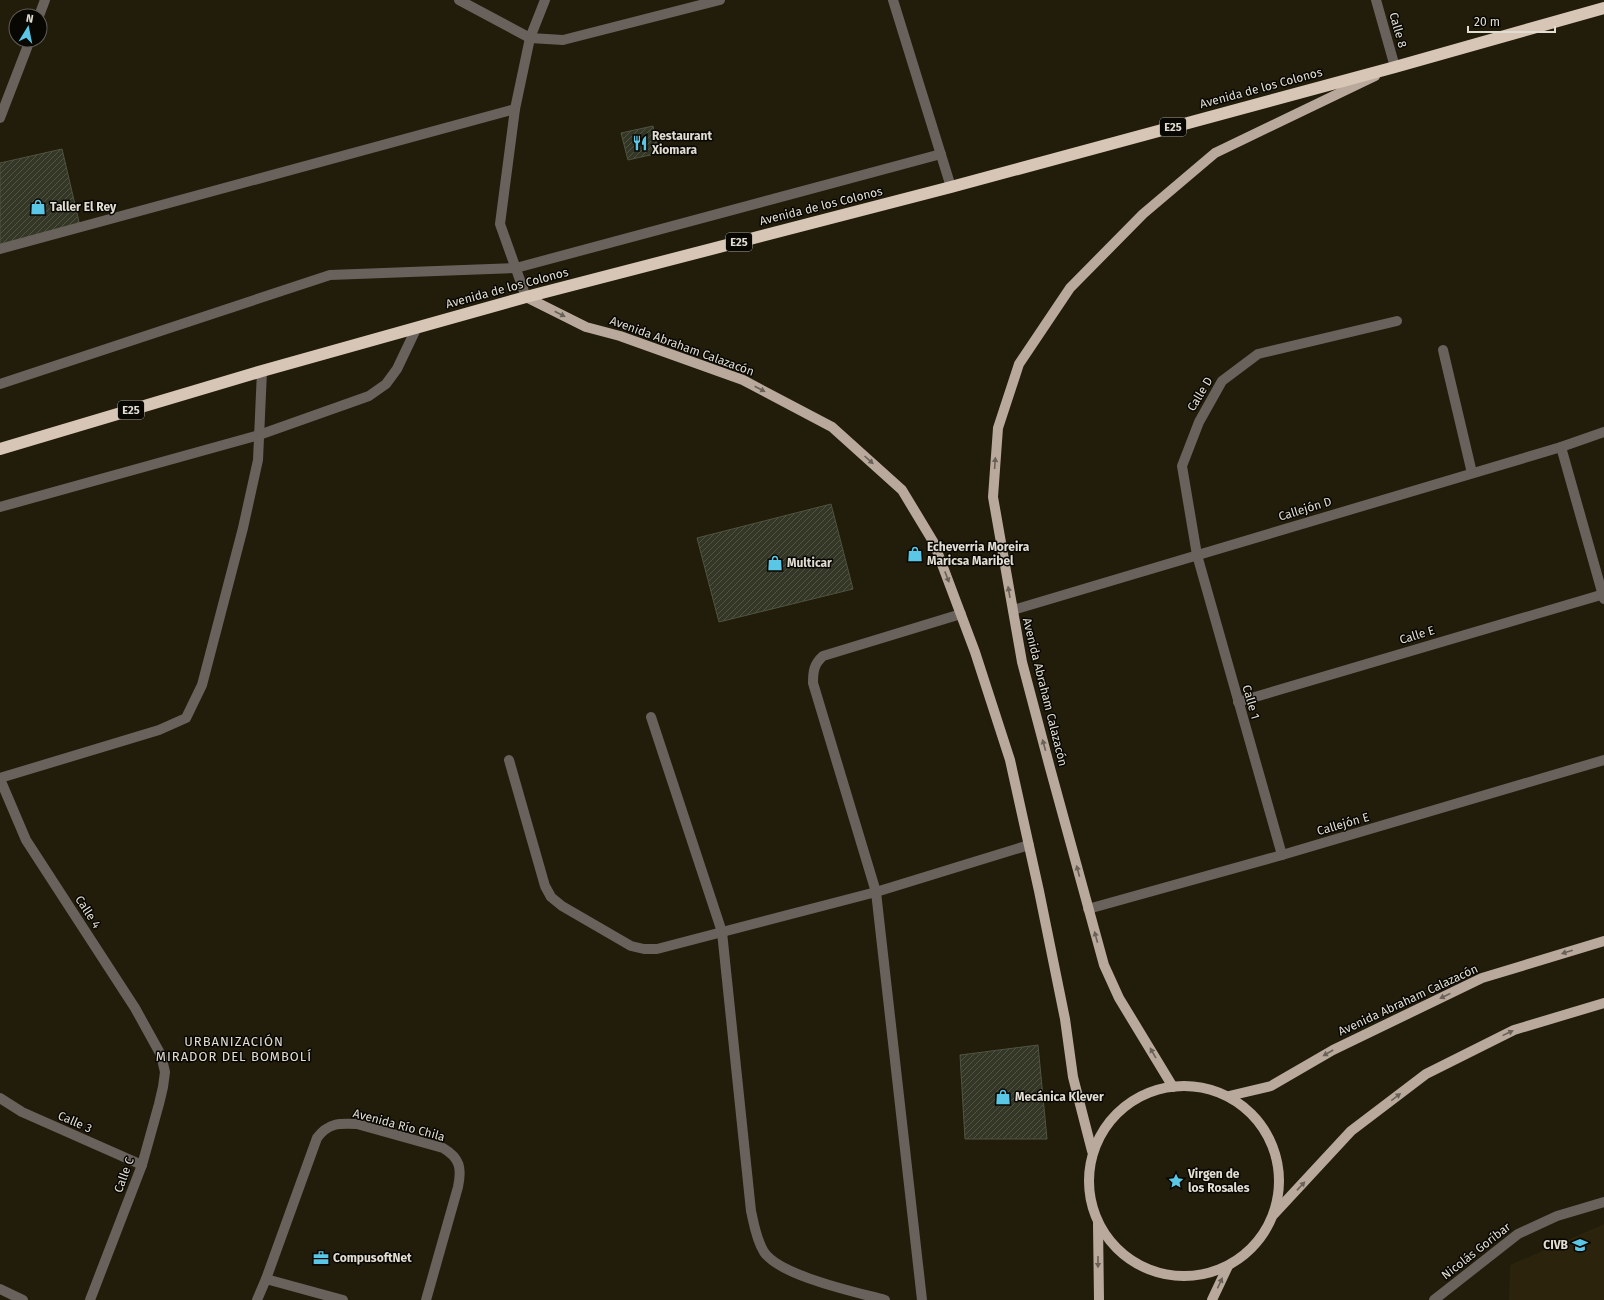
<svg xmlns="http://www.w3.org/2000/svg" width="1604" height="1300" viewBox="0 0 1604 1300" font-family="'Fira Sans',sans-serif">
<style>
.built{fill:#2b230b}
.building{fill:url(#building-hatch);stroke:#505341}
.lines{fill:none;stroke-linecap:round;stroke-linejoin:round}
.minor{stroke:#69625c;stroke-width:10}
.major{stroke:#b8a99c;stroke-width:10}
.highway{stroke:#d7c5b5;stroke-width:12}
.oneway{fill:#696057}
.labels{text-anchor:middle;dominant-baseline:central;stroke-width:3;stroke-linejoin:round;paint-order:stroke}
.shield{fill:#090702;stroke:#a09d94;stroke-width:1}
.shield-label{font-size:11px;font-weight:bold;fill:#e1ddd3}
.street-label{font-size:12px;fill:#e1ddd3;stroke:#090702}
.poi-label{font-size:12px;font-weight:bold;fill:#e1ddd3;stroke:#090702;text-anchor:start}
.neighbourhood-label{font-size:13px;letter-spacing:1px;fill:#e1ddd3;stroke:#090702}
</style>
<defs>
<pattern id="building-hatch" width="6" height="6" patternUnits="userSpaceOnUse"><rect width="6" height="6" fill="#343726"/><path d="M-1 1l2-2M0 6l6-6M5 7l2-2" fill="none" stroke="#515445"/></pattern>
</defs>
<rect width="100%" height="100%" fill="#221c0b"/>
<polygon class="built" points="1604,1224 1604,1300 1509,1300 1510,1265"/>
<g class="building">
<polygon points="653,126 659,153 628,160 621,133"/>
<polygon points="62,149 80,226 0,245 0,163"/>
<polygon points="831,504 853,589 719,622 697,538"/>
<polygon points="1038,1045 1047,1139 965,1139 960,1055"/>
</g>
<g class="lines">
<g class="minor">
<polyline points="459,0 530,38 563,40 720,0"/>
<polyline points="893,0 951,187"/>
<polyline points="1376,0 1395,67"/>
<polyline points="39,16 45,0"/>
<polyline points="0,118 30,40"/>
<polyline points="0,249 515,109"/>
<polyline points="526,297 500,224 515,109 530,38 545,0"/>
<polyline points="1443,350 1472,473"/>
<polyline points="0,384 330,275 516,268 941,154"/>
<polyline points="1561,447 1604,599"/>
<polyline points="0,507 259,435 369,396 386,384 397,369 417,327"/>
<polyline points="1013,610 1561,447 1604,432"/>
<polyline points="1238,702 1604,594"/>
<path d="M651 717 722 932 751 1211C754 1224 756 1239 764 1252 780 1276 856 1292 885 1300"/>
<polyline points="509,760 545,886 551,897 562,906 631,946 644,949 657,949 876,892 1029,845"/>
<polyline points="0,778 159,730 186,718 202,685 243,528 258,460 262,371"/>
<polyline points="0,779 26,840 135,1008 161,1055 165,1072 163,1087 159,1104 142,1165 90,1300"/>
<polyline points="1282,855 1197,555 1182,466 1199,422 1222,381 1258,354 1397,321"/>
<polyline points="1088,909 1282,855 1604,760"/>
<polyline points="0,1098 22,1112 142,1165"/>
<polyline points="266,1279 343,1300"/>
<polyline points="0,1289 23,1300"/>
<path d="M257 1300 266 1279 317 1138C328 1123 339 1123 357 1124L443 1148C460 1158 462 1168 458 1187L426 1300"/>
<path d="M922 1300 876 892 813 683C813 671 814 664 823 656L961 614"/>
<polyline points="1434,1300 1518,1234 1557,1216 1604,1202"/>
</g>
<g class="major">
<polyline points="526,297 586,327 620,336 743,380 832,427 902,490 934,543 975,652 1010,760 1039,891 1065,1019 1073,1077 1092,1151"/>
<circle cx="1184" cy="1181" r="95"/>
<polyline points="1173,1087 1119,998 1104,965 1050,768 1022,662 993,497 998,428 1019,364 1070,288 1143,214 1215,153 1375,76"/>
<polyline points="1229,1096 1271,1086 1333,1050 1482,978 1604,941"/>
<polyline points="1274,1214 1351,1131 1426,1074 1514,1030 1604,1003"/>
<polyline points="1098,1224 1099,1300"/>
<polyline points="1212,1300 1228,1266"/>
</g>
<polyline class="highway" points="0,449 262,371 526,297 951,187 1395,67 1604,8"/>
</g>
<defs><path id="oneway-solid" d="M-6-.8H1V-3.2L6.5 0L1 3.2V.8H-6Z"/></defs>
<g class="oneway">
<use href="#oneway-solid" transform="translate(560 314) rotate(27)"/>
<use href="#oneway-solid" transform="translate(760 389) rotate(28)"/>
<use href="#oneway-solid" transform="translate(869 460) rotate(42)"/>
<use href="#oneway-solid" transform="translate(995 463) rotate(-86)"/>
<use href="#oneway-solid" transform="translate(947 577) rotate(69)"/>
<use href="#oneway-solid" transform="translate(1009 592) rotate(-100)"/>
<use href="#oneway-solid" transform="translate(1044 745) rotate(-105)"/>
<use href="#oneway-solid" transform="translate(1078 871) rotate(-105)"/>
<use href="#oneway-solid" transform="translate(1096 937) rotate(-105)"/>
<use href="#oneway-solid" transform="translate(1567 952) rotate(163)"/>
<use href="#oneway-solid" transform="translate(1445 996) rotate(154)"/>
<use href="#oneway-solid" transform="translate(1508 1033) rotate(-26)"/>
<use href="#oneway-solid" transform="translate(1153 1053) rotate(-120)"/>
<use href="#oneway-solid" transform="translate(1328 1053) rotate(150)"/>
<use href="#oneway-solid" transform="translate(1396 1097) rotate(-37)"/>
<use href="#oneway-solid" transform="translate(1301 1186) rotate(-47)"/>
<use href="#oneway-solid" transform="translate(1098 1262) rotate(90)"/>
<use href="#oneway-solid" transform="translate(1220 1283) rotate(-65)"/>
</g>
<defs>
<symbol id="restaurant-bare" viewBox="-9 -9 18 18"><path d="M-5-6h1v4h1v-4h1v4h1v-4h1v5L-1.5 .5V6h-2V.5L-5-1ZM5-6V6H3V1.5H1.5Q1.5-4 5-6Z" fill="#5bc7e7" stroke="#090702" stroke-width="2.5" paint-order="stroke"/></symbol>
<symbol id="shop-bare" viewBox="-9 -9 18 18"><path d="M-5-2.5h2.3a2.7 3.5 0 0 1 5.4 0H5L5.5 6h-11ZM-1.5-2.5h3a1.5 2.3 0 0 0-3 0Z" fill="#5bc7e7" stroke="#090702" stroke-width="2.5" paint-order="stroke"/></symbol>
<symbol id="sight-bare" viewBox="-9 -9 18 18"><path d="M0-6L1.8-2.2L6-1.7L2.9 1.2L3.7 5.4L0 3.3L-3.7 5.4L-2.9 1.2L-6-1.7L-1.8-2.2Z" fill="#5bc7e7" stroke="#090702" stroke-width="2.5" paint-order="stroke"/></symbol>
<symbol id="school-bare" viewBox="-9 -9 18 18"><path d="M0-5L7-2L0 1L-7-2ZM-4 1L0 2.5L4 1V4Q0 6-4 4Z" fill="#5bc7e7" stroke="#090702" stroke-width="2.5" paint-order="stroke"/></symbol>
<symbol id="office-bare" viewBox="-9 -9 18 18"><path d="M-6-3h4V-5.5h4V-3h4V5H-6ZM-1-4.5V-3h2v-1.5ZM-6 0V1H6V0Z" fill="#5bc7e7" stroke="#090702" stroke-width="2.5" paint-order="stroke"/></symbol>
</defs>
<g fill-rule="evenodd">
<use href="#restaurant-bare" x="629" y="132" width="22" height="22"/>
<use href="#shop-bare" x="27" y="196" width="22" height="22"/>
<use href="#shop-bare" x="904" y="543" width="22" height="22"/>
<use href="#shop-bare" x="764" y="552" width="22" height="22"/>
<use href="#shop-bare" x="992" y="1086" width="22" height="22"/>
<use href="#sight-bare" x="1165" y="1170" width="22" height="22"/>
<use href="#school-bare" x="1569" y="1234" width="22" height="22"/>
<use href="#office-bare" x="310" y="1247" width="22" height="22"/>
</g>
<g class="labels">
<g class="shield">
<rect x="1160" y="118" width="26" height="18" rx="3"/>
<rect x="726" y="233" width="26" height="18" rx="3"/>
<rect x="118" y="401" width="26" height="18" rx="3"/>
</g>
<g class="shield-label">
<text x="1173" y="127">E25</text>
<text x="739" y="242">E25</text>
<text x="131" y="410">E25</text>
</g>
<g class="street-label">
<text transform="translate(1398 30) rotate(74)">Calle 8</text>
<text transform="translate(1261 88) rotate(-15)">Avenida de los Colonos</text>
<text transform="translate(821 206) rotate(-14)">Avenida de los Colonos</text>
<text transform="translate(507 288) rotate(-15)">Avenida de los Colonos</text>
<text transform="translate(682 346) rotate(20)">Avenida Abraham Calazacón</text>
<text transform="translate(1200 394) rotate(-59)">Calle D</text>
<text transform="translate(1305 509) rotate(-17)">Callejón D</text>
<text transform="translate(1417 635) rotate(-17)">Calle E</text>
<text transform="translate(1045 692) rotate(76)">Avenida Abraham Calazacón</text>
<text transform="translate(1251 702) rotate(74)">Calle 1</text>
<text transform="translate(1343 824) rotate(-16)">Callejón E</text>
<text transform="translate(88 912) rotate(57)">Calle 4</text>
<text transform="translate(1408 1000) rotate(-25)">Avenida Abraham Calazacón</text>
<text transform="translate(75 1122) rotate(24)">Calle 3</text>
<text transform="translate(399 1125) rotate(15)">Avenida Río Chila</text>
<text transform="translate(124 1175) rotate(-70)">Calle C</text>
<text transform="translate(1476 1251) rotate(-38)">Nicolás Goríbar</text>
</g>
<g class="poi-label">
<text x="652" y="136">Restaurant<tspan x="652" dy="14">Xiomara</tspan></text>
<text x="50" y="207">Taller El Rey</text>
<text x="927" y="547">Echeverria Moreira<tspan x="927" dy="14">Maricsa Maribel</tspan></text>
<text x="787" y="563">Multicar</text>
<text x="1015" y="1097">Mecánica Klever</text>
<text x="1188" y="1174">Virgen de<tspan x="1188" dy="14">los Rosales</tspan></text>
<text x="1568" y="1245" text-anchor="end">CIVB</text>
<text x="333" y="1258">CompusoftNet</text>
</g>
<g class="neighbourhood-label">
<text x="234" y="1041">URBANIZACIÓN<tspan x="234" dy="15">MIRADOR DEL BOMBOLÍ</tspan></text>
</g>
</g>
<g transform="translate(28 28) rotate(10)"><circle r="19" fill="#090702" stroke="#5f5d56"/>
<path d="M0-3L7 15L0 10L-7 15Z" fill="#5bc7e7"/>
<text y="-6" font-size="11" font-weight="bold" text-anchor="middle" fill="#e1ddd3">N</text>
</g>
<path d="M1468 26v6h87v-6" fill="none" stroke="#e1ddd3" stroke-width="2"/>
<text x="1474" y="26" font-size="12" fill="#e1ddd3" stroke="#090702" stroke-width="3" paint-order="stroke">20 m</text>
</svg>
